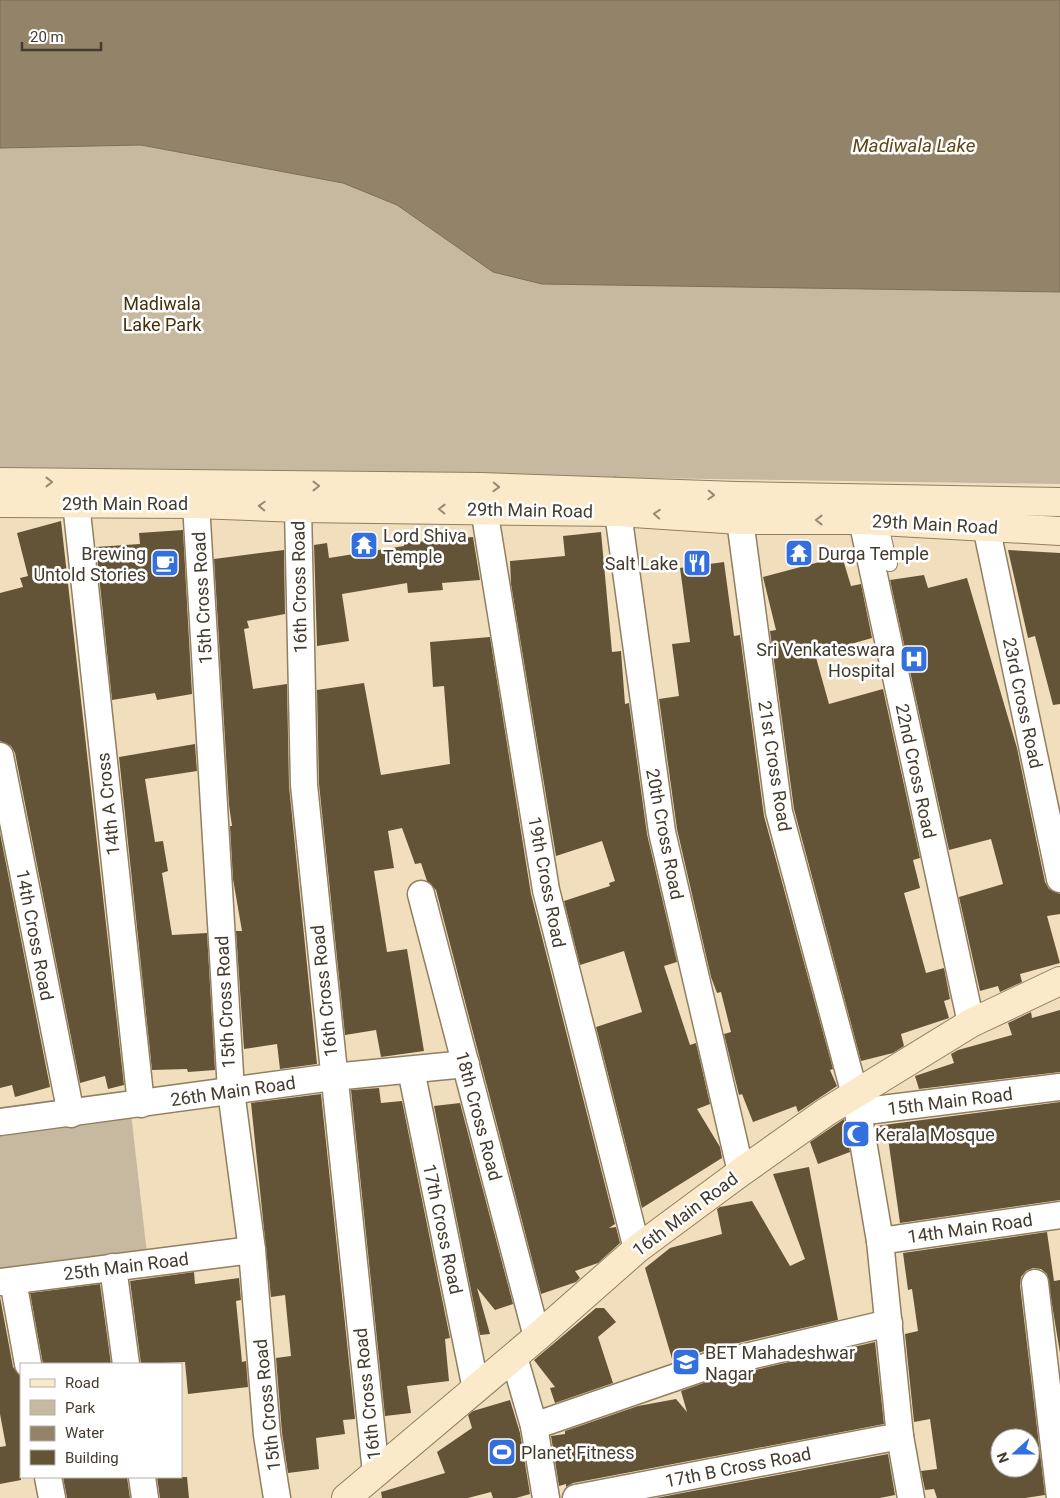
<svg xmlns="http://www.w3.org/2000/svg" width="1060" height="1498" viewBox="0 0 1060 1498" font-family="Roboto,sans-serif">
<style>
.green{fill:#c7b8a0}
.water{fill:#938469;stroke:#7b6e57}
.building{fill:#645437;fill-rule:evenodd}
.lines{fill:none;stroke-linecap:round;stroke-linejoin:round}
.lane-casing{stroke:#907f60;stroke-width:16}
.street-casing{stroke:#907f60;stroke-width:29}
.secondary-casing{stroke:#907f60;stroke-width:30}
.lane{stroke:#fff;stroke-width:14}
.street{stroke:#fff;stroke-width:26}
.secondary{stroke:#faeaca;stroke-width:28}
.oneway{stroke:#958a74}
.labels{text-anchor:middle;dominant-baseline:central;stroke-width:5;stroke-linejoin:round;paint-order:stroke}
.park-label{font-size:18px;fill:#42300a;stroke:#fff}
.street-label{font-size:18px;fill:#433b2e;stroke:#fff}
.poi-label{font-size:18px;fill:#433b2e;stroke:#fff;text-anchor:start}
.water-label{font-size:19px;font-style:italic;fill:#5f4716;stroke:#fff}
</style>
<rect width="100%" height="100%" fill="#f1debd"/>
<g class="green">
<polygon points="141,145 343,183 397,205 493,272 542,284 1060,292 1060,484 645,478 0,474 0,148"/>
<polygon points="131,1113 147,1254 0,1273 0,1129"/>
</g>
<polygon class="water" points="0,0 1060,0 1060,292 542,284 493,272 397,205 343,183 141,145 0,148"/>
<g class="building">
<polygon points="61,521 124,1085 108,1089 105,1076 80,1083 15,753 11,746 0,741 0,593 23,587 20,578 28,576 17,533"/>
<polygon points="183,530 192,694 157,700 155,693 112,700 96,547 140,544 139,533"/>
<polygon points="601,532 612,652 621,651 625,704 629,703 647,834 677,962 664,966 690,1045 696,1043 710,1104 697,1109 720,1147 722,1158 642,1208 596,1027 642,1012 624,951 580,965 564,901 610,886 609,883 615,881 602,841 556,856 511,584 510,561 565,556 563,536"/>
<polygon points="473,537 480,580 442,583 443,590 408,593 407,583 342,594 349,641 317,646 314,545 327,543 329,558 404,546 404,543"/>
<polygon points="284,550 285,614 247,621 249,628 244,629 253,689 287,684 289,786 317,1064 280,1069 277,1044 244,1049 236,931 242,931 233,879 230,826 232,826 229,805 214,559"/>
<polygon points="1008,550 1060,553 1060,704 1053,705 1035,636 1028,638"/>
<polygon points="842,556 851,586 861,584 872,638 815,654 829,704 883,689 920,858 913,860 920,888 904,893 926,973 944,968 950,999 944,1001 949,1018 901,1034 904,1046 893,1053 861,1061 794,809 770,631 776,630 763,577"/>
<polygon points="724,562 734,636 740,635 764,816 833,1069 830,1070 837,1086 798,1112 796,1106 753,1122 742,1094 739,1095 724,1034 731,1032 721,992 717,993 711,977 677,829 659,699 679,696 672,644 690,642 680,568"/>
<polygon points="924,575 928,588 967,578 1017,748 1045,882 1049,889 1060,894 1060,914 1047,916 1060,963 1020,974 1022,982 1000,992 998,986 980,991 959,897 1003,884 991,839 949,850 890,580"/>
<polygon points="490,637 531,894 615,1224 609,1228 616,1227 620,1243 598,1263 575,1271 580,1278 576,1282 541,1294 436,890 427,881 421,863 415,864 402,828 388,831 394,868 374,871 387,952 407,949 424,1051 381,1057 376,1030 345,1035 319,784 317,690 364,683 381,775 450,764 444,686 433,687 430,642"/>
<polygon points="195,744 197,771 145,779 155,842 163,841 168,871 162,873 172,935 207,933 215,1070 188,1072 187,1069 152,1070 119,757"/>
<polygon points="0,833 50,1087 15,1097 12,1085 0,1088"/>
<polygon points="1060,1010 1060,1072 919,1089 915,1076 954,1063 951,1054 958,1050 1012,1035 1008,1023 1031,1012 1032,1018"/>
<polygon points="379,1088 381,1103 402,1101 450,1338 445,1339 449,1381 407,1386 411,1413 385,1416 351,1090"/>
<polygon points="321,1094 355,1419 343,1420 345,1434 316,1438 319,1469 288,1473 282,1433 276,1358 291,1356 285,1295 271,1297 251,1103"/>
<polygon points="1060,1102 1060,1200 900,1223 888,1138 878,1141 876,1126"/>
<polygon points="460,1103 513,1304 495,1310 477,1288 490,1334 480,1335 434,1106"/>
<polygon points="844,1119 850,1152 818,1164 810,1142"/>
<polygon points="809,1167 838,1320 704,1351 673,1362 645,1268 670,1248 722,1234 717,1209 720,1207 752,1201 790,1266 805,1259 773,1174"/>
<path d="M1047 1232 1054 1281 1060 1280V1353L1047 1274 1041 1269 1033 1268 1026 1271 1021 1277 1020 1285 1045 1495 1025 1498H937L934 1489 925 1490 921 1471 937 1469 930 1419 914 1422 905 1334 918 1331 912 1289 908 1290 903 1253ZM1000 1438H1030V1468H1000Z"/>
<polygon points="194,1272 195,1284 239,1278 241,1300 236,1301 242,1362 246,1361 248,1387 188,1394 185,1362 141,1364 130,1281"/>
<polygon points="100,1284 111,1364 43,1364 30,1293"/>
<polygon points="0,1297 13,1367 21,1377 21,1480 0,1484 0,1447 6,1446 0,1414"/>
<polygon points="596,1308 604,1308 616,1322 598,1337 613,1383 555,1403 550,1388 555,1387 534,1360"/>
<polygon points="875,1342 884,1424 573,1483 566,1487 566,1484 559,1486 551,1436 565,1434 565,1431 638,1406 676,1399 687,1412 681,1391 712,1380"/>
<polygon points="510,1400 520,1433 530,1494 516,1498 493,1498 491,1492 468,1498 382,1498 381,1492 445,1473 437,1452 472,1428 468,1415 473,1411"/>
<polygon points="888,1454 895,1495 880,1498 656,1498"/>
<polygon points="63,1477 127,1477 130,1498 67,1498"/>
<polygon points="157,1477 187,1477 189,1498 160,1498"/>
</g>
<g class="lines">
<defs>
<polyline id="lane" points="880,521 890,564"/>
<g id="street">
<polyline points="615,491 662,832 741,1172"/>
<polyline points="76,503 141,1104"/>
<polyline points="196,504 231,1091 252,1250 267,1435 277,1498"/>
<polyline points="298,508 304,785 376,1473"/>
<polyline points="484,509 546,890 637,1249"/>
<polyline points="740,520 779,812 855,1095 858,1112 1060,1087"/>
<polyline points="862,520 971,1023"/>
<polyline points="986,526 1060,879"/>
<polyline points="0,756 71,1114"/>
<polyline points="421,894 537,1337"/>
<polyline points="411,1070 476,1389"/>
<polyline points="858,1112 880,1241 900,1436 911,1498"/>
<polyline points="0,1122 333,1077 466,1064"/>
<polyline points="880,1241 1060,1215"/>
<polyline points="113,1267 126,1364"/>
<polyline points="13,1281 28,1364"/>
<polyline points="0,1282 252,1250"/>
<polyline points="1035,1283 1060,1498"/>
<polyline points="514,1357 534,1426 546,1498"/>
<polyline points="534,1426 708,1366 889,1323"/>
<polyline points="48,1477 52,1498"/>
<polyline points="142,1477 145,1498"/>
<polyline points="576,1498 900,1436"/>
</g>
<g id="secondary">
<polyline points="0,482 481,487 736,496 1060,502"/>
<polyline points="0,503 196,504 298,508 618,512 740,520 862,520 1060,531"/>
<polyline points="346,1498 537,1337 637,1249 741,1172 826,1112 971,1023 1060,981"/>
</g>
</defs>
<use href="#lane" class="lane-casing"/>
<use href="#street" class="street-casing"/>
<use href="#secondary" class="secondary-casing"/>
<use href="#lane" class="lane"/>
<use href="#street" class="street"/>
<use href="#secondary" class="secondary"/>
</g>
<defs><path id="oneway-chevron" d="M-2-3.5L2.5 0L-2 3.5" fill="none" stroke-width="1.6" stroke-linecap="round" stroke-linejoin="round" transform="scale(1.25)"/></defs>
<g class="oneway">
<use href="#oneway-chevron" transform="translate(49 482)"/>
<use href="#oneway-chevron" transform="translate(316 486)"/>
<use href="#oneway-chevron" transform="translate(496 487) rotate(2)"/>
<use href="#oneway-chevron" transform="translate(711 495) rotate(2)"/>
<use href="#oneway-chevron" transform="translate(262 506) rotate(-178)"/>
<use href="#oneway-chevron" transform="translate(442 509) rotate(-179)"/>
<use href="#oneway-chevron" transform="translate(657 514) rotate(-176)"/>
<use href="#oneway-chevron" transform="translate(819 520) rotate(180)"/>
</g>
<defs>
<symbol id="temple-square" viewBox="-11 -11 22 22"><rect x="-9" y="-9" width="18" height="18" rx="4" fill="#336fdd" stroke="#fff"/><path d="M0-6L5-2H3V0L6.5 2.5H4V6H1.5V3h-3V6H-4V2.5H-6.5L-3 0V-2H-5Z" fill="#fff"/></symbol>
<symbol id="cafe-square" viewBox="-11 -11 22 22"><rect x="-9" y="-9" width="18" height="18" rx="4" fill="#336fdd" stroke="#fff"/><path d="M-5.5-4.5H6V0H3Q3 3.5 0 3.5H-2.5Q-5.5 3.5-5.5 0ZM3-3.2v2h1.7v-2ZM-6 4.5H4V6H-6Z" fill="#fff"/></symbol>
<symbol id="restaurant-square" viewBox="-11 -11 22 22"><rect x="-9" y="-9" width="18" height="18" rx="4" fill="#336fdd" stroke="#fff"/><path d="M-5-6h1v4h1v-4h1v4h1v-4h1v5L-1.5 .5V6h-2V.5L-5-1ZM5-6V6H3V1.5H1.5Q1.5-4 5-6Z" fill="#fff"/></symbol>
<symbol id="hospital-square" viewBox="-11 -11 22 22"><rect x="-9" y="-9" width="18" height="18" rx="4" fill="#336fdd" stroke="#fff"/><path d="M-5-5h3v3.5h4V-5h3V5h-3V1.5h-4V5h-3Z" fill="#fff"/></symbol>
<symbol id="mosque-square" viewBox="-11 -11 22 22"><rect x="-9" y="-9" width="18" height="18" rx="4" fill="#336fdd" stroke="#fff"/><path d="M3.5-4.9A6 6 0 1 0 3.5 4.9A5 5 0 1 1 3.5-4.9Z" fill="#fff"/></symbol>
<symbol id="school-square" viewBox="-11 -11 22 22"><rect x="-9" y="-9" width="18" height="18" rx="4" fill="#336fdd" stroke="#fff"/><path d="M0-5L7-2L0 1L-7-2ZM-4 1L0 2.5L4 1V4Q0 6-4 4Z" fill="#fff"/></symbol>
<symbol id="stadium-square" viewBox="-11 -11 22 22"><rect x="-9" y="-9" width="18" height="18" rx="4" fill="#336fdd" stroke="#fff"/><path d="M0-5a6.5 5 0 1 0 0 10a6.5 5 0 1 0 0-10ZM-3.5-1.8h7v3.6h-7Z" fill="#fff"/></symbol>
</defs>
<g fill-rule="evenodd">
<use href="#temple-square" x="348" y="529" width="32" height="32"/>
<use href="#temple-square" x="783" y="537" width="32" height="32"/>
<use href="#cafe-square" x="149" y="547" width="32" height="32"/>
<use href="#restaurant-square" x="681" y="547" width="32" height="32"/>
<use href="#hospital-square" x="898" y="643" width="32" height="32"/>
<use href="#mosque-square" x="840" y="1118" width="32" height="32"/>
<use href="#school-square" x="670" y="1346" width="32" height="32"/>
<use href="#stadium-square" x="486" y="1436" width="32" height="32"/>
</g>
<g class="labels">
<g class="park-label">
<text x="162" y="303">Madiwala<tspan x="162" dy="21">Lake Park</tspan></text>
</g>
<g class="street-label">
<text x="125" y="503">29th Main Road</text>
<text transform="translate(530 510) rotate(1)">29th Main Road</text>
<text transform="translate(935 524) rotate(3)">29th Main Road</text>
<text transform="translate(299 587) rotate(-91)">16th Cross Road</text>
<text transform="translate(202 598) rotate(-93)">15th Cross Road</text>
<text transform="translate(1023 703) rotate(78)">23rd Cross Road</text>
<text transform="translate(775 766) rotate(81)">21st Cross Road</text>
<text transform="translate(916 771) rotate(78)">22nd Cross Road</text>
<text transform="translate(108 804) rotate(-96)">14th A Cross</text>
<text transform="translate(665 834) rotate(79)">20th Cross Road</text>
<text transform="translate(547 882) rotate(79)">19th Cross Road</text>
<text transform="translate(35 935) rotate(79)">14th Cross Road</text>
<text transform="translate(324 991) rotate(-96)">16th Cross Road</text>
<text transform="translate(225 1002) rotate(-93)">15th Cross Road</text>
<text transform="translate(233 1091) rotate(-8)">26th Main Road</text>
<text transform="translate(950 1101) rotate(-7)">15th Main Road</text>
<text transform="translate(479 1116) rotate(75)">18th Cross Road</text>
<text transform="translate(685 1214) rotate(-37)">16th Main Road</text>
<text transform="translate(970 1228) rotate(-8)">14th Main Road</text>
<text transform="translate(443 1229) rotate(78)">17th Cross Road</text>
<text transform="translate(126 1266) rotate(-7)">25th Main Road</text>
<text transform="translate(367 1394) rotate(-96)">16th Cross Road</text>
<text transform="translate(267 1405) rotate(-96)">15th Cross Road</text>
<text transform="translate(738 1467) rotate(-11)">17th B Cross Road</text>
</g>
<g class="poi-label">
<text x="383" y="535">Lord Shiva<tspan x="383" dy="21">Temple</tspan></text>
<text x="146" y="553" text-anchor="end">Brewing<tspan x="146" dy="21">Untold Stories</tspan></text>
<text x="818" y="553">Durga Temple</text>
<text x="678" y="563" text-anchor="end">Salt Lake</text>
<text x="895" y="649" text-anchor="end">Sri Venkateswara<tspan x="895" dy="21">Hospital</tspan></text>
<text x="875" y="1134">Kerala Mosque</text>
<text x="705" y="1352">BET Mahadeshwar<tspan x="705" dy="21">Nagar</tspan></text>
<text x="521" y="1452">Planet Fitness</text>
</g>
<g class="water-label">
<text x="914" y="145">Madiwala Lake</text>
</g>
</g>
<rect x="20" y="1363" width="162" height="115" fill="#ffffff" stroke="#b4b1ab"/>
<rect x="30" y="1379" width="25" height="8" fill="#faeaca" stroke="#b4b1ab"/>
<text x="65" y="1388" font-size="15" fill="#433b2e">Road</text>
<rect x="30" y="1400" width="25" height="15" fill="#c7b8a0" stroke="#b4b1ab"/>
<text x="65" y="1413" font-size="15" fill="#433b2e">Park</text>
<rect x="30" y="1426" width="25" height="15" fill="#938469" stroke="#b4b1ab"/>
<text x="65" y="1438" font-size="15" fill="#433b2e">Water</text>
<rect x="30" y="1450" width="25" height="15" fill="#645437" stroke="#b4b1ab"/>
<text x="65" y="1463" font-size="15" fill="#433b2e">Building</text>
<g transform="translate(1015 1453) rotate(249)"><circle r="24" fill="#ffffff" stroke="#b4b1ab"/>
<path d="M0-4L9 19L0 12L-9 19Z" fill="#336fdd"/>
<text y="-8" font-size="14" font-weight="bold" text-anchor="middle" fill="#433b2e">N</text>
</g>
<path d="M22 42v8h79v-8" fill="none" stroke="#433b2e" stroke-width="2.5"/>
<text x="30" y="42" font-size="15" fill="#433b2e" stroke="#ffffff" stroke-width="4" paint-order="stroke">20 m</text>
</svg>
